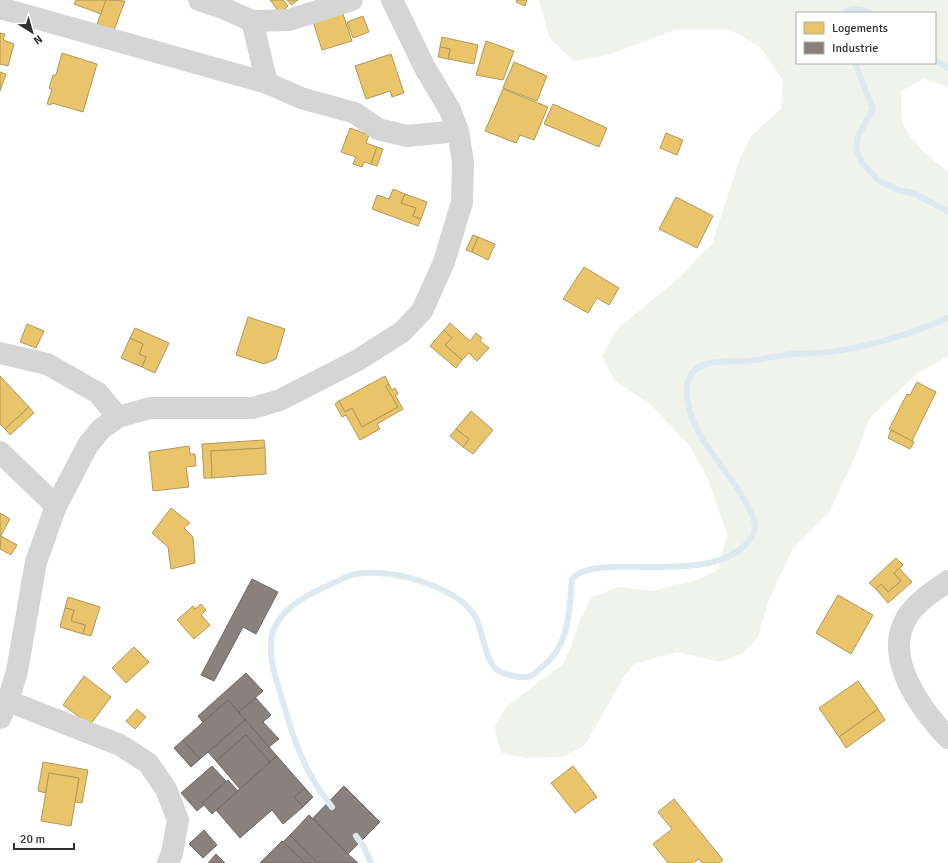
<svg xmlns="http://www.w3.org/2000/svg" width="948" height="863" viewBox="0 0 948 863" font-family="Signika,sans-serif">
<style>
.green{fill:#f0f3ec;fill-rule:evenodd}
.homes{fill:#e9c46a;stroke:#b29859}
.industry{fill:#8a817c;stroke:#6f6966}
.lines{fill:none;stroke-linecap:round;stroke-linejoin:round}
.stream{stroke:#dde9f0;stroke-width:6}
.minor{stroke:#d5d5d5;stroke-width:22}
</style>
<rect width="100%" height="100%" fill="#fff"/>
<path class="green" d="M539 0H948V87L924 79 901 91C902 101 900 114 903 123 908 139 934 162 948 171V356L918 373 870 418 854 459 830 511 793 548 768 602 758 637 743 653 720 662 677 652 634 664 623 678 585 745 563 757 526 758 501 753 494 726 507 706 564 663 572 644 580 619 592 597 620 587 652 591 697 580 718 570 727 534 707 477 688 444 650 404 615 381 602 356 617 329 678 279 712 244 739 161 752 135 781 109 783 80 760 47 731 30H675L608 55 573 61 549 37ZM797 13H935V63H797Z"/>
<g class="homes">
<polygon points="76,0 106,0 101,14 74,4"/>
<polygon points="106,0 125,1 114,30 97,24"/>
<polygon points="270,0 283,0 288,6 280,13"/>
<polygon points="287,0 298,0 291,5"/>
<polygon points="517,0 527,0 525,6 516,2"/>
<polygon points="342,11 352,41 322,50 313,21"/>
<polygon points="363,16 369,32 353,38 347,22"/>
<polygon points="0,33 5,34 3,40 14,44 8,66 0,64"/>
<polygon points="442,37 478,45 474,64 448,59 450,49 440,47"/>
<polygon points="486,41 514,51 503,80 476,75"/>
<polygon points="440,47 450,49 448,59 438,57"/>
<polygon points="62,53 97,64 83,112 52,103 51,105 47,104 52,89 49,88 53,75 56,75"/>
<polygon points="391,54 404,93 392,97 390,91 366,99 355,66"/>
<polygon points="514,62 547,76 537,101 503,88"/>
<polygon points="0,72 6,74 0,91"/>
<polygon points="503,89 548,107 534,140 520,135 516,143 485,131"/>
<polygon points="553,104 607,128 599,147 544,124"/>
<polygon points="350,128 369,135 366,143 377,147 371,164 364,162 362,167 353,164 356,157 341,152"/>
<polygon points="666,133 683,140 677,155 660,148"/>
<polygon points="377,147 383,149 377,166 371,164"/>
<polygon points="393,189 405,194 401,203 416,208 413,216 421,219 418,226 372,209 377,195 389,199"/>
<polygon points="405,194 427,202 421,219 413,216 416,208 401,203"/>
<polygon points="676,197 713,216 697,248 659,229"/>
<polygon points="473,235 478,237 472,252 466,250"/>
<polygon points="478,237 495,244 488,260 472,252"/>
<polygon points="584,267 619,288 609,305 597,298 588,313 563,299"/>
<polygon points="248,317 285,329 276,359 264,364 236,355"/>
<polygon points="450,323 470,341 476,333 482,338 480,341 489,348 477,361 469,353 462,360 445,345 452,338 444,330"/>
<polygon points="27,324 44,331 36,348 20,342"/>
<polygon points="135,328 169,343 155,373 142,367 146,357 139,354 143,344 130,338"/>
<polygon points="444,330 452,338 445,345 462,360 456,368 430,346"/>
<polygon points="130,338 143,344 139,354 146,357 142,367 121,358"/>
<polygon points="0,376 29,407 5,429 0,424"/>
<polygon points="385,376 389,384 386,386 398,407 362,427 352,408 345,412 339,401"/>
<polygon points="917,382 936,392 912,441 889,429 907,394 910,395"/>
<polygon points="389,384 392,390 395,388 398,394 395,395 403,409 377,424 380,429 360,440 346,415 342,417 335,404 339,401 345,412 352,408 362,427 398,407 386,386"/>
<polygon points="29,407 34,413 10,435 5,429"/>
<polygon points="471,411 493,430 473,454 463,447 469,439 456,429"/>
<polygon points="456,429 469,439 463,447 450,436"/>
<polygon points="891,430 914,442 910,449 888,438"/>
<polygon points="264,440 265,448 211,451 212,478 204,478 202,444"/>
<polygon points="189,446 190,454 195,454 196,466 186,467 189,487 153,491 149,452"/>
<polygon points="265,448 266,474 212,478 211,451"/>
<polygon points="171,508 190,523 184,528 193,537 195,563 171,569 168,547 152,533"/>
<polygon points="0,513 10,519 0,537"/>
<polygon points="1,536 17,545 11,555 0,549"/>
<polygon points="896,558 903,565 894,573 901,581 888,592 881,584 876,589 869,583"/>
<polygon points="899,568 912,582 888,603 876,589 881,584 888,592 901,581 894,573"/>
<polygon points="838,595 873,615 851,654 816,633"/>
<polygon points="68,597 100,607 91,636 83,634 85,625 71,621 74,610 65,608"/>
<polygon points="201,604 206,610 201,615 210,625 194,639 177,620 193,606 195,609"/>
<polygon points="65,608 74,610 71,621 85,625 83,634 60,627"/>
<polygon points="134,647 149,662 126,683 112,668"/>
<polygon points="84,676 111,697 90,725 63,705"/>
<polygon points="858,681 878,709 839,737 819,708"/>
<polygon points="137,709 146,717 135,729 126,721"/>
<polygon points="878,709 885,720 846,748 839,737"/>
<polygon points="43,762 88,770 82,803 75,802 79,778 49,773 46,793 38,791"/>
<polygon points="573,766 597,797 575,813 551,783"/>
<polygon points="49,773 79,778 71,826 41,821"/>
<polygon points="674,799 723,860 719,863 702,863 699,859 693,863 668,863 653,844 672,829 658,812"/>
</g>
<g class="industry">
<polygon points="252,579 278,592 256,634 243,627 214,681 201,675"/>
<polygon points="246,673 263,691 239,712 228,700 203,722 198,716"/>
<polygon points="256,698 271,715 263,722 279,739 269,747 239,712"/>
<polygon points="228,700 245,720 200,759 183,740"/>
<polygon points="245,720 277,756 270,762 246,735 216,761 208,752"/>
<polygon points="246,735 270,762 240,789 216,761"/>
<polygon points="183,740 200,759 191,767 174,748"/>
<polygon points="277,756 305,788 294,797 303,807 283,824 272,810 240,838 216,810"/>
<polygon points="212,766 226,781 202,803 204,805 197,811 181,793"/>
<polygon points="228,780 238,791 212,814 202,803"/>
<polygon points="344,786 380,822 348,854 313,818"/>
<polygon points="305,788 313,797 303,807 294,797"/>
<polygon points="309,815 348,854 358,863 318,863 290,835"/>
<polygon points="204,830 217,845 203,858 189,844"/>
<polygon points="290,835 318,863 305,863 283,842"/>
<polygon points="282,841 283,842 305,863 260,863"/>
<polygon points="216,854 225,863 208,863"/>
</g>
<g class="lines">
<g class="stream">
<path d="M844 13C851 7 863 9 871 13"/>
<polyline points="935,60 948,68"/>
<polyline points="855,63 873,109 858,136 856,149 862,163 879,181 898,190 913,193 948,211"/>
<path d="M332 807C310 780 296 749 287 715 280 691 265 655 273 631 281 609 305 596 325 587 335 583 346 575 357 574 390 568 459 586 476 618 483 631 485 661 497 670 505 675 522 679 531 676 534 675 538 670 541 668 570 645 569 614 572 579 594 551 703 586 744 546 750 541 756 532 755 524 754 519 751 513 749 509 735 478 709 455 695 425 686 405 679 372 706 364 721 359 738 363 754 360 766 358 779 356 792 354 805 353 818 354 831 352 870 346 911 334 948 318"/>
<polyline points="356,836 364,847 371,863"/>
</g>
<g class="minor">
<polyline points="199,0 223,8 252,21 289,20 352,0"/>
<polyline points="0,8 267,83 301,98 355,113 378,129 407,136 458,131"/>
<polyline points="252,21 267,83"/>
<polyline points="0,353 47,364 98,393 118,417"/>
<polyline points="0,452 56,506"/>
<path d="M948 581C934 591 916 602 907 617 882 658 921 709 948 738"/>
<polyline points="8,701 120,745 148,763 166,789 178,820 172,853 168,863"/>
<polyline points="0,718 8,701 17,671 36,562 56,506 88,445 101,429 118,417 150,408 253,408 280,400 358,360 402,332 422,311 444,262 462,202 463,162 458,131 450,110 425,68 392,0"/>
</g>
</g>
<rect x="796" y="12" width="140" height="52" fill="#ffffff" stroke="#adadad"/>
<rect x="804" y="22" width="20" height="12" fill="#e9c46a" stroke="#adadad"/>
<text x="832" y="32" font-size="12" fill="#313131">Logements</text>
<rect x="804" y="42" width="20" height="12" fill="#8a817c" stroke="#adadad"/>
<text x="832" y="52" font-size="12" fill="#313131">Industrie</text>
<g transform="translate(32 32) rotate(143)" stroke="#ffffff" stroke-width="3" paint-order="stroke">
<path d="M0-3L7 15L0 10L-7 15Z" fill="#313131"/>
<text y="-6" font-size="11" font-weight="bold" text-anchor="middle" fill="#313131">N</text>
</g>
<path d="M14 843v6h60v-6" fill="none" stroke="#313131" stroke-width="2"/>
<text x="20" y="843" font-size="12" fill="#313131" stroke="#ffffff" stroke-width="3" paint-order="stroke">20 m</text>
</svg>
